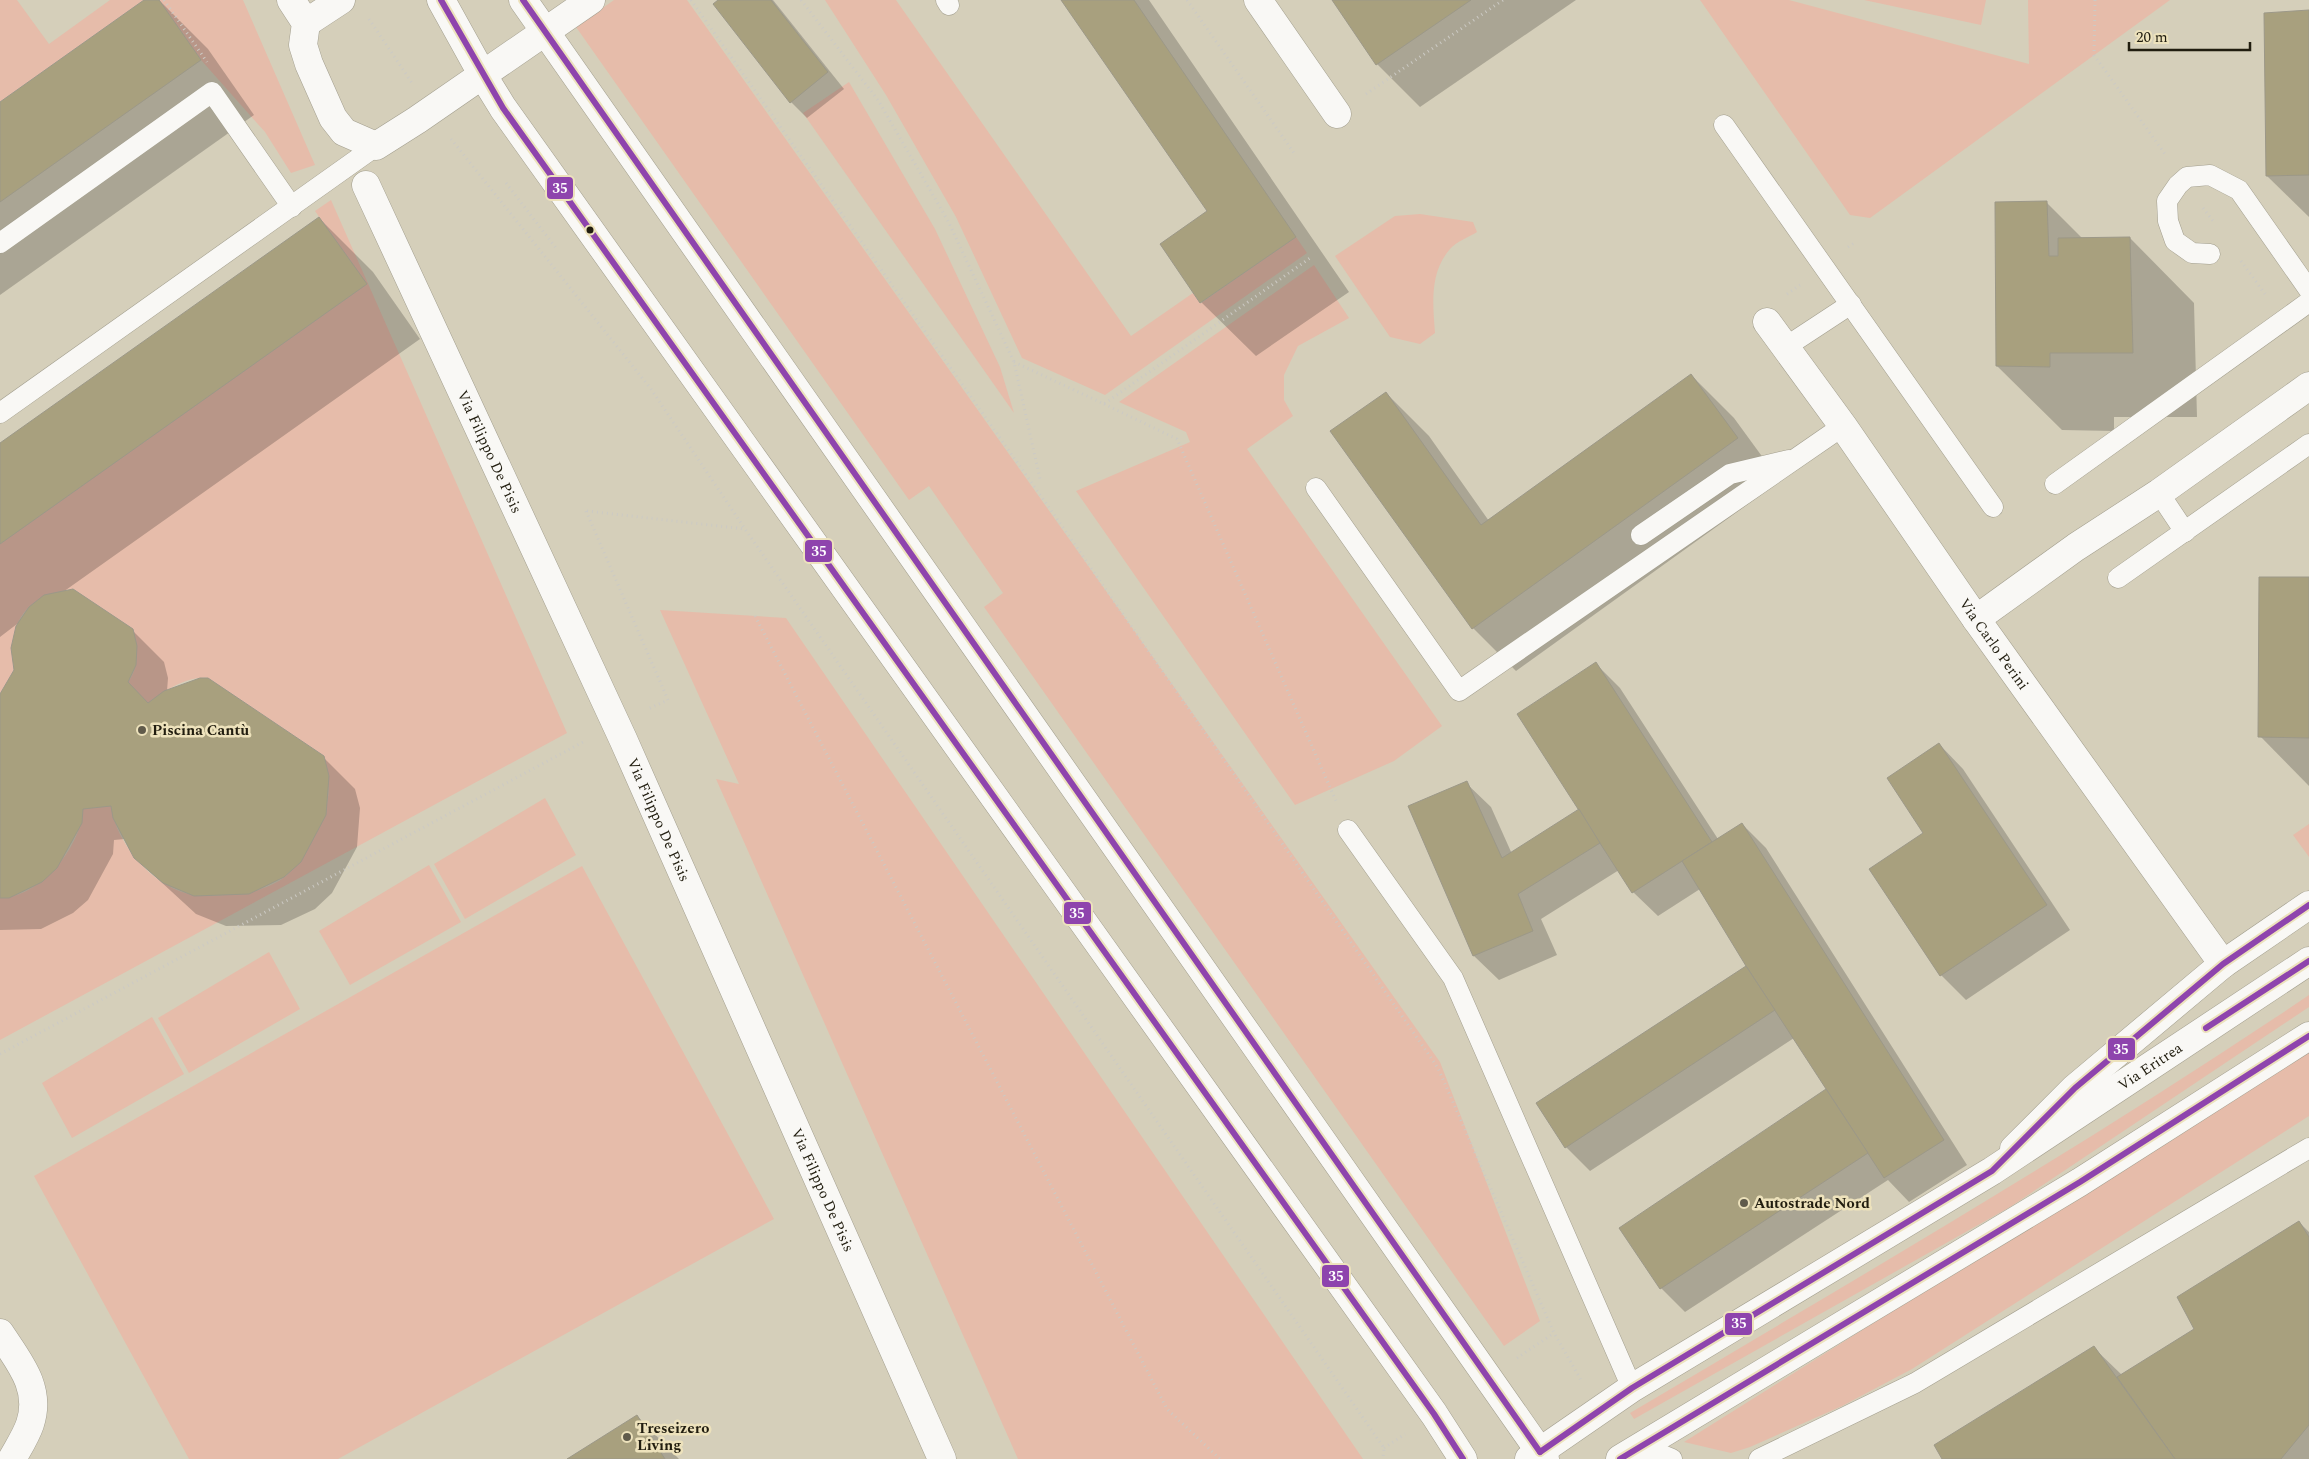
<svg xmlns="http://www.w3.org/2000/svg" width="2309" height="1459" viewBox="0 0 2309 1459" font-family="Spectral,serif">
<style>
.green{fill:#e6bcaa}
.shadow{fill:#0003}
.building{fill:#a8a07e;stroke:#9c9888}
.lines{fill:none;stroke-linecap:round;stroke-linejoin:round}
.service-casing{stroke:#a29e8e;stroke-width:21}
.minor-casing{stroke:#a29e8e;stroke-width:29}
.tertiary-casing{stroke:#a29e8e;stroke-width:29}
.path{stroke:#cccac4;stroke-width:3;stroke-dasharray:1 4;stroke-linecap:butt}
.service{stroke:#f9f8f5;stroke-width:20}
.minor{stroke:#f9f8f5;stroke-width:28}
.tertiary{stroke:#f9f8f5;stroke-width:28}
.bus-1-casing{stroke:#ede2bc;stroke-width:10}
.bus-1{stroke:#8e44ad;stroke-width:6}
.bus-dot{fill:#211d0f;stroke:#ede2bc;stroke-width:2}
.poi-dot{fill:#605b4b;stroke:#ede2bc;stroke-width:2}
.labels{text-anchor:middle;dominant-baseline:central;stroke-width:5;stroke-linejoin:round;paint-order:stroke}
.street-label{font-size:15px;fill:#211d0f;stroke:#ede2bc}
.poi-label{font-size:15px;font-weight:bold;fill:#211d0f;stroke:#ede2bc;text-anchor:start}
.line-badge{stroke:#ede2bc;stroke-width:2}
.badge-label{font-size:14px;text-anchor:middle;font-weight:bold;fill:#fff}
</style>
<rect width="100%" height="100%" fill="#d5cfba"/>
<g class="green">
<polygon points="0,0 17,0 49,44 110,0 144,0 0,102"/>
<polygon points="159,0 243,0 315,165 291,173 265,132 201,60"/>
<polygon points="614,0 687,0 1440,1062 1540,1321 1504,1346 984,607 1003,593 929,486 909,500 576,27"/>
<polygon points="825,0 896,0 1131,336 1193,293 1201,303 1296,237 1307,253 1105,395 1022,358 956,217 886,95"/>
<polygon points="1700,0 1789,0 2029,64 2028,0 2170,0 1870,218 1850,215"/>
<polygon points="1864,0 1986,0 1981,25"/>
<polygon points="849,82 935,229 1000,367 1014,413 803,113"/>
<path d="M331 200 567 733 0 1040V898C41 897 81 847 83 809L111 806C116 844 155 890 195 895 204 897 215 895 225 895 246 894 268 890 286 876 299 865 306 852 315 836 330 808 332 788 324 756L208 678C187 676 164 691 148 703L128 682C140 666 137 647 133 629L73 589C25 595 7 623 14 670L0 694V544L366 284 315 211Z"/>
<path d="M1420 214 1473 222 1477 232C1469 237 1456 242 1450 249 1429 273 1433 305 1435 333L1420 344 1390 337 1335 256 1395 216Z"/>
<polygon points="1314,265 1349,318 1298,346 1284,375 1284,400 1293,416 1247,449 1442,726 1394,761 1295,805 1076,491 1190,442 1186,432 1119,402"/>
<polygon points="660,610 786,618 1363,1459 1018,1459 716,779 739,784"/>
<polygon points="545,798 576,855 465,919 434,864"/>
<polygon points="2309,824 2309,857 2293,835"/>
<polygon points="429,865 461,922 350,985 319,931"/>
<polygon points="582,866 774,1219 338,1459 189,1459 34,1176"/>
<polygon points="269,952 300,1009 189,1073 158,1018"/>
<path d="M2309 995V1007L2010 1207 1634 1419 1630 1413C1859 1277 2089 1144 2309 995Z"/>
<polygon points="152,1017 184,1074 72,1138 42,1083"/>
<polygon points="2309,1049 2309,1116 1912,1369 1842,1406 1750,1447 1731,1453 1684,1442"/>
</g>
<g class="shadow">
<polygon points="147,0 159,0 208,49 254,115 0,295 0,104"/>
<polygon points="720,0 773,0 844,89 807,118 791,102"/>
<polygon points="1063,0 1149,0 1349,292 1256,356 1201,302 1162,244 1209,212"/>
<polygon points="1333,0 1576,0 1420,107 1377,64"/>
<polygon points="2309,12 2309,217 2267,176"/>
<polygon points="2047,203 2083,239 2130,238 2194,303 2197,417 2114,417 2114,431 2062,430 1997,366"/>
<polygon points="319,218 373,272 420,339 63,592 132,630 164,662 168,678 167,691 323,757 355,789 360,808 357,847 332,893 315,909 281,925 226,926 196,914 135,858 125,839 114,840 113,854 88,900 73,913 41,929 0,930 0,695 16,670 17,624 0,637 0,444"/>
<polygon points="1691,375 1734,418 1780,481 1516,671 1473,628 1386,393 1429,436 1489,521"/>
<polygon points="2309,578 2309,786 2260,736"/>
<polygon points="1596,664 1620,688 1718,839 1742,824 1766,848 1967,1165 1909,1202 1888,1180 1685,1312 1661,1288 1621,1228 1828,1089 1794,1038 1590,1171 1566,1147 1747,966 1700,889 1658,916 1633,892 1619,870 1541,919 1557,955 1499,980 1474,956 1410,807 1466,783 1491,807 1512,854 1580,810"/>
<polygon points="1939,744 1963,769 2070,930 1966,1000 1941,975 1871,869 1925,833"/>
<polygon points="2299,1222 2309,1232 2309,1459 1944,1459 2094,1348 2122,1375 2196,1329"/>
<polygon points="637,1416 679,1459 570,1459"/>
</g>
<g class="building">
<polygon points="144,0 159,0 201,60 0,202 0,102"/>
<polygon points="718,0 771,0 828,72 790,103 713,4"/>
<polygon points="1061,0 1134,0 1296,237 1200,303 1160,244 1207,211"/>
<polygon points="1332,0 1471,0 1376,65"/>
<polygon points="2309,10 2309,175 2266,176 2264,13"/>
<polygon points="2047,201 2049,256 2058,256 2058,238 2130,237 2133,353 2050,353 2050,367 1996,366 1995,202"/>
<polygon points="319,217 367,284 0,544 0,443"/>
<polygon points="1691,374 1738,438 1472,629 1330,431 1386,392 1481,525"/>
<polygon points="2259,577 2309,577 2309,738 2258,737"/>
<polygon points="73,589 133,629 137,646 136,665 128,682 148,703 164,691 200,678 208,678 324,756 329,776 326,815 301,862 284,877 249,894 194,896 163,883 134,858 113,818 111,806 83,809 82,823 57,868 42,882 9,898 0,898 0,694 14,670 11,648 16,626 29,607 44,595"/>
<polygon points="1596,662 1712,842 1632,893 1517,714"/>
<polygon points="1939,743 2047,905 1940,976 1869,869 1923,833 1887,778"/>
<polygon points="1467,781 1502,858 1579,809 1600,843 1518,894 1533,931 1473,956 1408,806"/>
<polygon points="1742,823 1944,1140 1884,1178 1746,966 1682,861"/>
<polygon points="1746,966 1775,1010 1565,1148 1536,1103"/>
<polygon points="1826,1089 1868,1153 1660,1289 1619,1228"/>
<polygon points="2299,1221 2309,1237 2309,1425 2281,1459 2175,1459 2117,1377 2194,1329 2177,1297"/>
<polygon points="2094,1346 2175,1459 1942,1459 1934,1445"/>
<polygon points="637,1415 665,1459 567,1459"/>
</g>
<g class="lines">
<defs>
<g id="service">
<polyline points="946,0 949,5"/>
<polyline points="1724,125 1993,507"/>
<polyline points="0,243 212,92 292,207"/>
<polyline points="2210,254 2192,253 2175,241 2168,221 2167,201 2178,185 2187,177 2210,175 2239,190 2309,290"/>
<polyline points="1784,348 1851,304"/>
<polyline points="0,413 376,146"/>
<polyline points="2055,484 2309,302"/>
<polyline points="1316,488 1459,691 1843,426"/>
<polyline points="2159,493 2185,532"/>
<polyline points="1641,535 1730,474 1789,460"/>
<polyline points="2118,578 2309,444"/>
<polyline points="1348,830 1453,978 1632,1388"/>
<polyline points="1641,1446 1672,1459"/>
<polyline points="1759,1459 1915,1383 2309,1148"/>
</g>
<g id="minor">
<polyline points="291,0 306,23 303,45 309,64 333,118 344,132 376,146 417,120 591,0"/>
<polyline points="1258,0 1337,114"/>
<polyline points="306,23 341,0"/>
<path id="s1" d="M366 185 623 739 942 1459"/>
<path id="s2" d="M1767 322 1843 426 1976 619 2223 964"/>
<polyline points="1976,619 2076,547 2159,493 2309,386"/>
<polyline points="2014,1149 2075,1088 2223,964 2309,905"/>
<path d="M0 1333C19 1362 42 1388 30 1424 26 1436 18 1448 12 1459"/>
</g>
<g id="tertiary">
<polyline points="441,0 482,74 503,108 1434,1414 1463,1459"/>
<polyline points="523,0 1545,1459"/>
<path id="s3" d="M1529 1459 1632 1388 1992 1171 2309 961"/>
<polyline points="1620,1459 2080,1182 2309,1036"/>
</g>
</defs>
<use href="#service" class="service-casing"/>
<use href="#minor" class="minor-casing"/>
<use href="#tertiary" class="tertiary-casing"/>
<g class="path">
<polyline points="164,0 207,62"/>
<polyline points="691,0 1050,509 1438,1068 1554,1333 1581,1380"/>
<polyline points="801,0 878,100 948,221 1014,362 1040,479"/>
<polyline points="1187,0 1294,153"/>
<polyline points="2095,0 2094,55 2165,154"/>
<polyline points="369,19 412,83"/>
<polyline points="1366,94 1503,0"/>
<polyline points="451,139 651,389 745,529 1384,1448 1383,1459"/>
<polyline points="506,183 556,248"/>
<polyline points="2203,208 2213,221"/>
<polyline points="1848,247 1856,242"/>
<polyline points="2241,261 2265,294"/>
<polyline points="1787,294 1800,285"/>
<polyline points="1014,362 1104,404 1310,258"/>
<polyline points="1104,404 1177,439 1336,801"/>
<polyline points="586,511 668,700 648,709"/>
<polyline points="587,511 745,529"/>
<polyline points="755,616 1167,1409 1220,1459"/>
<polyline points="0,1054 585,741"/>
<polyline points="1517,1358 1554,1333"/>
<polyline points="1384,1448 1405,1434"/>
</g>
<use href="#service" class="service"/>
<use href="#minor" class="minor"/>
<use href="#tertiary" class="tertiary"/>
<defs>
<g id="bus-1">
<polyline points="441,0 503,108 1434,1414 1463,1459"/>
<polyline points="523,0 1540,1452"/>
<polyline points="2206,1028 2309,961"/>
<polyline points="1540,1452 1632,1388 1992,1171 2075,1088 2223,964 2309,905"/>
<polyline points="1620,1459 2080,1182 2309,1036"/>
</g>
</defs>
<use href="#bus-1" class="bus-1-casing"/>
<use href="#bus-1" class="bus-1"/>
</g>
<circle class="bus-dot" cx="590" cy="230" r="4.5"/>
<g class="poi-dot">
<circle cx="142" cy="730" r="5"/>
<circle cx="1744" cy="1203" r="5"/>
<circle cx="627" cy="1437" r="5"/>
</g>
<g class="labels">
<g class="street-label">
<text stroke="none"><textPath href="#s1" startOffset="294">Via Filippo De Pisis</textPath></text>
<text stroke="none"><textPath href="#s2" startOffset="394">Via Carlo Perini</textPath></text>
<text stroke="none"><textPath href="#s1" startOffset="699">Via Filippo De Pisis</textPath></text>
<text stroke="none"><textPath href="#s3" startOffset="735">Via Eritrea</textPath></text>
<text stroke="none"><textPath href="#s1" startOffset="1104">Via Filippo De Pisis</textPath></text>
</g>
<g class="poi-label">
<text x="152" y="730">Piscina Cantù</text>
<text x="1754" y="1203">Autostrade Nord</text>
<text x="637" y="1428">Treseizero<tspan x="637" dy="17">Living</tspan></text>
</g>
</g>
<g class="line-badge">
<rect x="546" y="176" width="28" height="24" rx="5" fill="#8e44ad"/>
<rect x="804" y="539" width="29" height="24" rx="5" fill="#8e44ad"/>
<rect x="1063" y="901" width="29" height="24" rx="5" fill="#8e44ad"/>
<rect x="2107" y="1037" width="29" height="24" rx="5" fill="#8e44ad"/>
<rect x="1321" y="1264" width="29" height="24" rx="5" fill="#8e44ad"/>
<rect x="1724" y="1312" width="29" height="24" rx="5" fill="#8e44ad"/>
</g>
<g class="badge-label">
<text x="560" y="193">35</text>
<text x="819" y="556">35</text>
<text x="1077" y="918">35</text>
<text x="2121" y="1054">35</text>
<text x="1336" y="1281">35</text>
<text x="1739" y="1328">35</text>
</g>
<path d="M2129 42v8h121v-8" fill="none" stroke="#211d0f" stroke-width="2.5"/>
<text x="2136" y="42" font-size="15" fill="#211d0f" stroke="#ede2bc" stroke-width="4" paint-order="stroke">20 m</text>
</svg>
